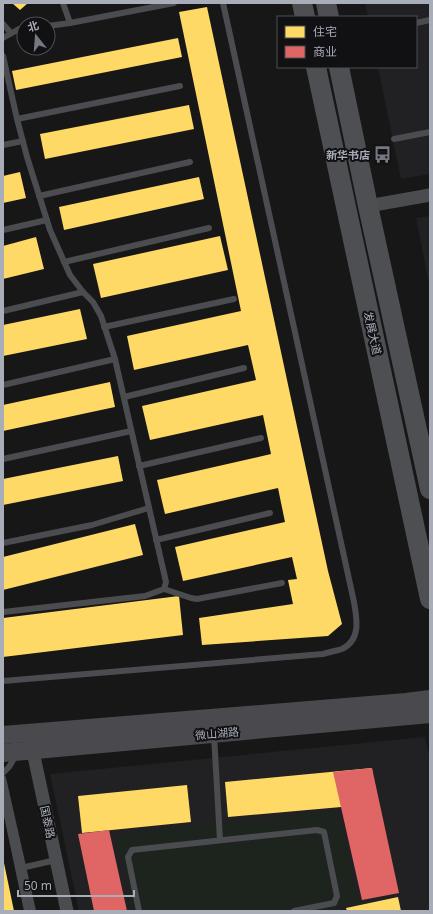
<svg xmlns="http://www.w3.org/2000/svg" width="433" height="914" viewBox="0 0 433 914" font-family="'Noto Sans','Noto Sans SC',sans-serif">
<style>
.built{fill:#212123}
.green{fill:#1d241e}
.homes{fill:#ffd966}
.shops{fill:#e06666}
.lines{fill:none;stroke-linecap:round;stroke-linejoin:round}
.lane{stroke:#4b4c50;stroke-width:6}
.street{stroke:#4b4c50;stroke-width:13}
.secondary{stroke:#4a4a4e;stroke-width:18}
.primary{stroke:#4d4f52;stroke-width:20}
.labels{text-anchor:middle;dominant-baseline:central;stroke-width:4;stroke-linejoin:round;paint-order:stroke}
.poi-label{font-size:11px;font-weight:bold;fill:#a8adb8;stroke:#111113;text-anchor:end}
.street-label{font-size:11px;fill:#a8adb8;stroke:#111113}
</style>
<rect width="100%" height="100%" fill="#171717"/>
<g class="built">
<polygon points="365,3 430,3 430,174 401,179 378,67 416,67 416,17 368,17"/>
<polygon points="430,216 430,289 416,218"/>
<polygon points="425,737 430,759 430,911 79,911 50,774"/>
</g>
<polygon class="green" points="324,812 330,812 337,813 339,818 358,901 357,903 321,911 133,911 117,838 120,835 123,834"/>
<g class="homes">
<polygon points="12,3 28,3 20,10"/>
<polygon points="207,7 328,571 342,624 328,636 202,645 199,618 293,604 288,580 297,579 292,557 183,581 175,547 285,522 278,488 165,514 157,480 271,454 263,415 150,440 142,406 256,380 248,345 134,370 127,336 241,311 179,12"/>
<polygon points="178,38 182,57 16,90 12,71"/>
<polygon points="189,105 194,129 45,159 40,134"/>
<polygon points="20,172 26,198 3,203 3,176"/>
<polygon points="199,177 204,199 64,230 59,207"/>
<polygon points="220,236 228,270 101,298 93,264"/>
<polygon points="36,237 44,269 3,279 3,246"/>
<polygon points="80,309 87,339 3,356 3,325"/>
<polygon points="110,382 115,407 3,431 3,405"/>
<polygon points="118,456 123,481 3,505 3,479"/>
<polygon points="135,524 143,555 3,590 3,557"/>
<polygon points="179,596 183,635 3,657 3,618"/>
<polygon points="372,768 375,804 228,817 225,782"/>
<polygon points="187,785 191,822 82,833 78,796"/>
<polygon points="3,863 4,863 14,911 3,911"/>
<polygon points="398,897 401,911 347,911 346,908"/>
</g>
<g class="shops">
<polygon points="372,768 399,893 362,900 333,772"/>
<polygon points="109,830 127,911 94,911 78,834"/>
</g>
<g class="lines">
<g class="lane">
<polyline points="63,3 70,23"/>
<polyline points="416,23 430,20"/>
<polyline points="3,24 11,33"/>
<polyline points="48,26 70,23 174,3"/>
<polyline points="3,38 19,29 24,28"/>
<polyline points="3,56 17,119 27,157 50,230 70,275 83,292 93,302 101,316 115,359 166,582 164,589 145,596 3,612"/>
<polyline points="17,119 180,86"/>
<polyline points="394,139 430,132"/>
<polyline points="3,145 23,141"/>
<polyline points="39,196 190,162"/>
<polyline points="3,230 47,220"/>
<polyline points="64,262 209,228"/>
<polyline points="3,311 83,292"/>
<polyline points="104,327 234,299"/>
<polyline points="3,385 115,359"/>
<polyline points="124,397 244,368"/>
<polyline points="3,459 131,431"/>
<polyline points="139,466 261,438"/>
<polyline points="156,540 270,513"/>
<polyline points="3,543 92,525 149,508"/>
<polyline points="164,589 191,598 197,599 282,583"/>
<path d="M3 681 323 654C329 652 336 651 342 649 361 640 357 619 354 602L223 3"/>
<polyline points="214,735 220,840"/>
<polyline points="3,773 9,767 16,755"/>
<polyline points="3,778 33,911"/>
<polyline points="3,797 27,911"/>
<polyline points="21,868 56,860"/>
<polyline points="139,911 128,857 132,850 317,830 324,832 337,896 334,903 294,911"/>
</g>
<g class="street">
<polyline points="368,206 430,195"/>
<polyline points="31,742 67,911"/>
</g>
<g class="secondary">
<polyline points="3,735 406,702 430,699"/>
<polyline points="3,753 430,714"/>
</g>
<g class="primary">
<polyline points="302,3 305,17"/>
<polyline points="326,3 329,17"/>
<polyline points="316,67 430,599"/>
<polyline points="339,67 368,206 430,489"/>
</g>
</g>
<defs>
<symbol id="bus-bare" viewBox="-9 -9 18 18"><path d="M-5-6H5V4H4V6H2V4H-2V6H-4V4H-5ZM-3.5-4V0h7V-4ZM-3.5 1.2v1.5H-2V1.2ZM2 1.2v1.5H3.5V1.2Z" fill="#757880" stroke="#111113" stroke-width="2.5" paint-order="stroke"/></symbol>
</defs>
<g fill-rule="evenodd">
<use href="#bus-bare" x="370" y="142" width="25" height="25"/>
</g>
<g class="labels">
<g class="poi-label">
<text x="370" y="154">新华书店</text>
</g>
<g class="street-label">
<text transform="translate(373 333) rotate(78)">发展大道</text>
<text transform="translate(217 733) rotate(-5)">微山湖路</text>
<text transform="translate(48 822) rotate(78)">国泰路</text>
</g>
</g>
<rect width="433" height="914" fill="none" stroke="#a8adb8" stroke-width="8"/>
<rect x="277" y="16" width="140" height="52" fill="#111113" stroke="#4d4f55"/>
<rect x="285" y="26" width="20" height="12" fill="#ffd966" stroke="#4d4f55"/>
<text x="313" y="36" font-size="12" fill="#a8adb8">住宅</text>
<rect x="285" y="46" width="20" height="12" fill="#e06666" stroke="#4d4f55"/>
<text x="313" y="56" font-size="12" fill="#a8adb8">商业</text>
<g transform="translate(36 36) rotate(343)"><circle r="19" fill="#111113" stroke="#4d4f55"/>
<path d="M0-3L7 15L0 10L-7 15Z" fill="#757880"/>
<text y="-6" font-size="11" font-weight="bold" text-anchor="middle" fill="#a8adb8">北</text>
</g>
<path d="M18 890v6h116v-6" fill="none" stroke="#a8adb8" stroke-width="2"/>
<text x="24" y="890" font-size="12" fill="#a8adb8" stroke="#111113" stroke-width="3" paint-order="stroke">50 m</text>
</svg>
